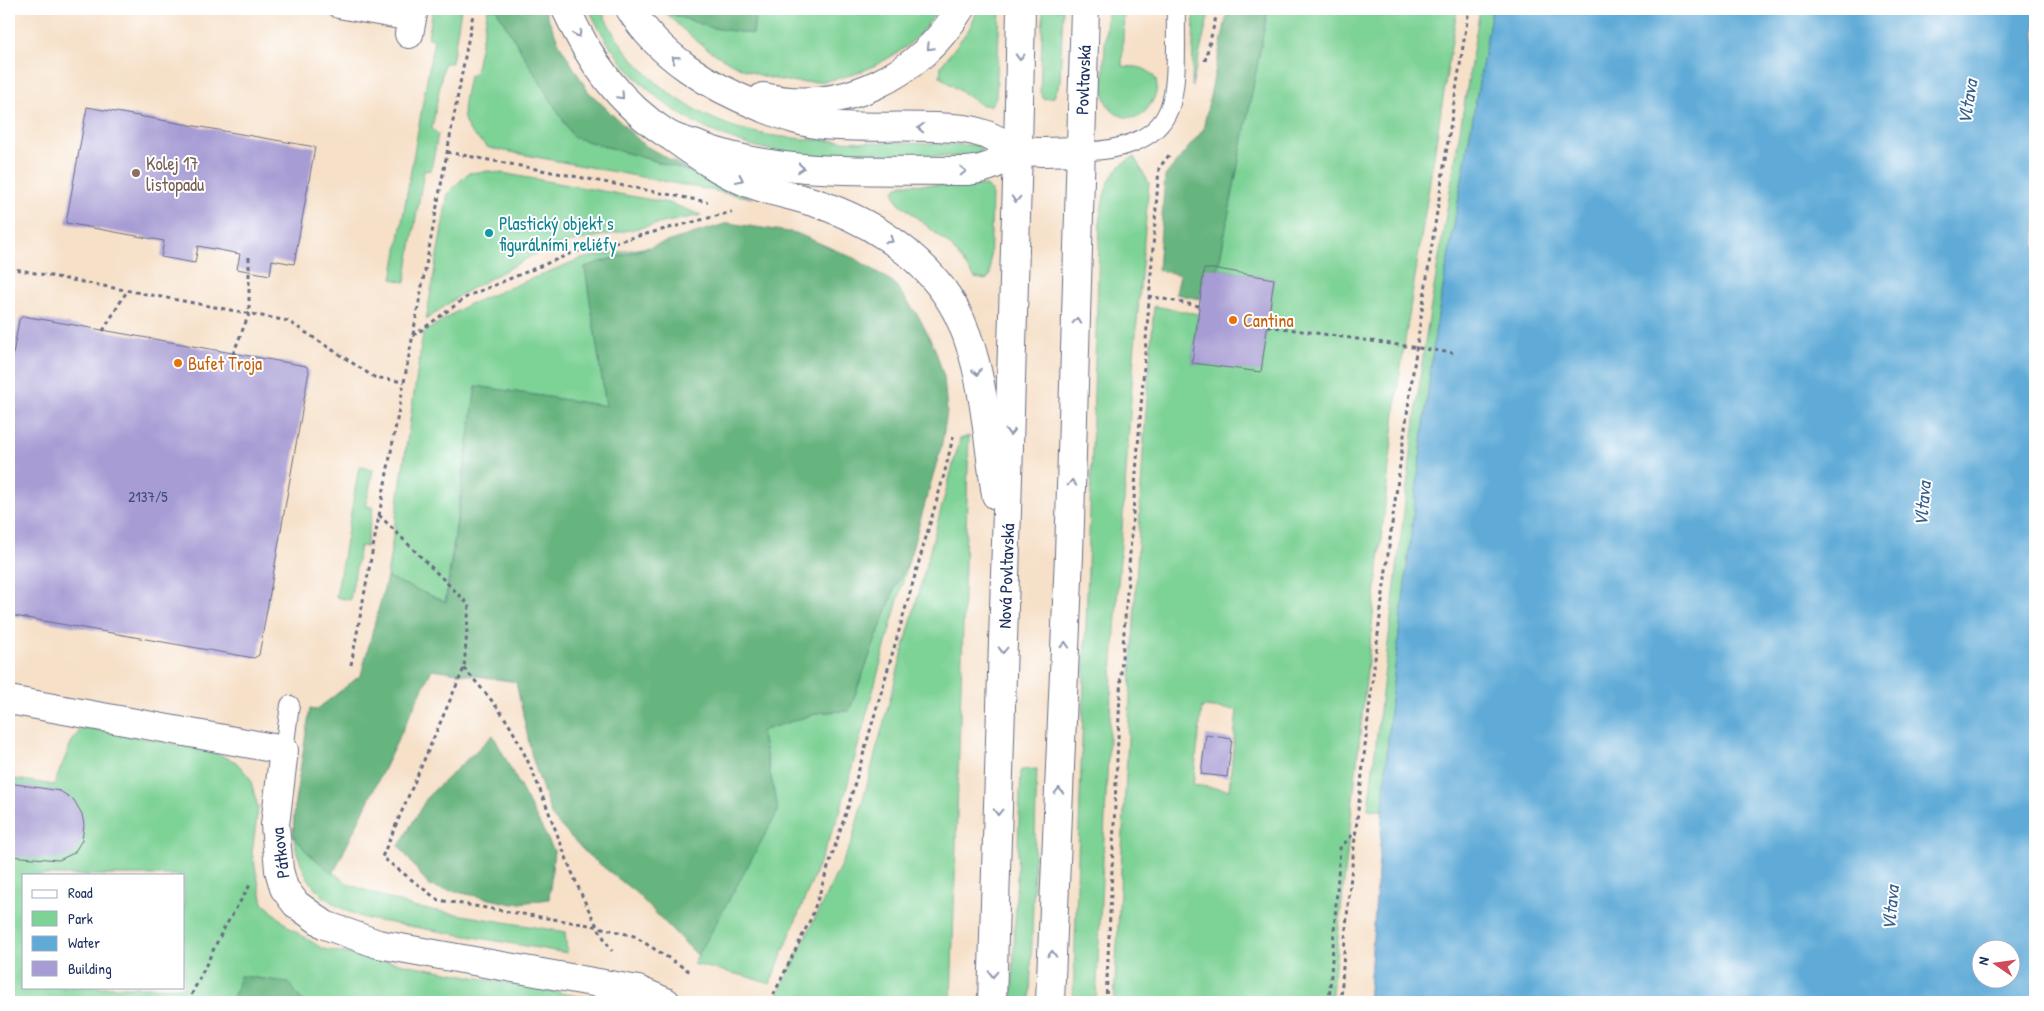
<svg xmlns="http://www.w3.org/2000/svg" width="2044" height="1011" viewBox="0 0 2044 1011" font-family="'Patrick Hand',sans-serif">
<style>
.green{fill:#7dd295;stroke:#4c807a;fill-rule:evenodd}
.forest{fill:#66b47e;stroke:#40726e}
.water{fill:#5faad7;stroke:#3d6c9a;fill-rule:evenodd}
.building{fill:#a79dd4}
.lines{fill:none;stroke-linecap:round;stroke-linejoin:round}
.lane-casing{stroke:#686d83;stroke-width:20}
.street-casing{stroke:#686d83;stroke-width:30}
.primary-casing{stroke:#686d83;stroke-width:30}
.highway-casing{stroke:#686d83;stroke-width:30}
.path{stroke:#686d83;stroke-width:3;stroke-dasharray:4 4;stroke-linecap:butt}
.lane{stroke:#fff;stroke-width:18}
.street{stroke:#fff;stroke-width:28}
.primary{stroke:#fff;stroke-width:28}
.highway{stroke:#fff;stroke-width:28}
.oneway{stroke:#8d97ae}
.education-dot{fill:#8d6e63;stroke:#fff;stroke-width:2}
.culture-dot{fill:#0f9aa8;stroke:#fff;stroke-width:2}
.food-dot{fill:#e8710a;stroke:#fff;stroke-width:2}
.labels{text-anchor:middle;dominant-baseline:central;stroke-width:4;stroke-linejoin:round;paint-order:stroke}
.number-label{font-size:15px;fill:#3e4a7c}
.street-label{font-size:18px;fill:#1b2f5e;stroke:#fff}
.education-label{font-size:18px;fill:#785e54;stroke:#fff;text-anchor:start}
.culture-label{font-size:18px;fill:#0d838f;stroke:#fff;text-anchor:start}
.food-label{font-size:18px;fill:#c56008;stroke:#fff;text-anchor:start}
.water-label{font-size:19px;font-style:italic;fill:#36608e;stroke:#fff}
</style>
<rect width="100%" height="100%" fill="#fff"/>
<filter id="ink" filterUnits="userSpaceOnUse"><feTurbulence type="fractalNoise" baseFrequency=".02" numOctaves="2"/><feDisplacementMap in="SourceGraphic" scale="10" xChannelSelector="R" yChannelSelector="G"/><feConvolveMatrix kernelMatrix="1 2 1 2 8 2 1 2 1" color-interpolation-filters="sRGB"/></filter>
<filter id="wash" filterUnits="userSpaceOnUse"><feTurbulence type="fractalNoise" baseFrequency=".0096" numOctaves="4" result="noise"/><feDisplacementMap in="SourceGraphic" scale="20" xChannelSelector="R" yChannelSelector="G"/><feGaussianBlur stdDeviation="1.12" result="paint"/><feColorMatrix in="noise" values="0 0 0 0 0 0 0 0 0 0 0 0 0 0 0 0 0 1.4 0 .05"/><feComposite in="paint" operator="in"/></filter>
<g filter="url(#wash)">
<rect width="100%" height="100%" fill="#f6e0c8"/>
<g class="green">
<polygon points="433,9 461,9 452,63 444,63 432,129 438,134 431,170 424,171 405,282 392,279 434,39 428,38"/>
<path d="M488 9H496L573 137 692 172 752 198 489 148C455 123 462 114 469 76L475 73Z"/>
<path d="M589 9H601C625 65 682 112 741 129 780 140 823 140 863 142 901 143 939 144 977 145L981 148V152L976 157C936 156 897 156 858 156 836 155 814 157 793 154 702 142 628 92 589 9Z"/>
<path d="M756 9H941C930 20 920 36 907 46 821 108 736 86 665 12L713 28 753 34Z"/>
<polygon points="978,9 1000,9 996,98 990,106 979,104 940,77 941,66 969,29"/>
<polygon points="1043,9 1063,9 1060,82 1054,97 1044,99 1040,92"/>
<path d="M1107 9H1124L1122 66C1129 67 1140 66 1146 70 1168 81 1152 107 1139 117 1125 119 1113 116 1106 102 1100 88 1107 28 1107 9Z"/>
<polygon points="1194,9 1210,9 1192,86"/>
<path d="M1268 9H1457L1398 385 1331 1002H1114L1143 452 1154 306 1198 314 1192 363 1261 371 1274 279 1218 269ZM1202 707 1237 710 1229 790 1193 785Z"/>
<polygon points="1480,9 1492,9 1435,333 1391,701 1383,811 1368,809 1423,354"/>
<path d="M1134 157 1149 183 1134 356 1112 674 1096 1002H1073L1100 218C1104 192 1108 169 1134 157Z"/>
<polygon points="490,171 669,203 701,215 548,247 460,295 426,320 448,193 468,173"/>
<polygon points="902,184 985,186 992,191 990,276 986,280 975,278 951,246 898,202 894,194 895,189"/>
<polygon points="648,247 585,267 606,406 476,386 445,602 387,577 423,333 467,305 580,259"/>
<polygon points="969,436 951,1002 774,1002 851,844 960,439"/>
<polygon points="359,467 373,469 366,506 373,507 366,547 360,546 350,600 336,597"/>
<polygon points="908,563 840,812 770,984 745,976 693,964 778,811 761,730 822,712 849,711 896,585"/>
<path d="M82 727 209 750 236 762 250 778 258 808 252 853 263 903 290 928 323 949 609 1002H303L287 982 241 976 232 1002H9V778L54 785 71 743ZM24 875H184V987H24Z"/>
<polygon points="1037,769 1030,1002 1012,1002 1021,770"/>
<path d="M293 835 307 852 348 884 413 907 565 932 567 953 367 919C321 903 303 884 293 835Z"/>
</g>
<g class="forest">
<polygon points="496,9 544,9 561,47 588,91 644,145 692,172 573,137"/>
<polygon points="663,9 756,9 753,34 713,28 665,12"/>
<polygon points="1228,9 1268,9 1218,269 1204,270 1200,299 1176,294 1180,275 1158,270 1165,176 1203,130"/>
<polygon points="728,223 796,233 856,259 893,282 919,317 935,349 944,377 947,411 942,444 908,563 896,585 849,711 822,712 761,731 778,811 698,956 635,892 587,854 552,817 532,757 516,682 432,669 333,874 307,852 293,835 295,801 310,709 316,710 361,675 387,577 446,602 476,386 606,406 585,267"/>
<polygon points="493,735 554,851 549,899 513,904 429,886 399,846 428,796"/>
<polygon points="240,976 288,982 303,1002 232,1002"/>
</g>
<path class="water" d="M1492 9H2035V1002H1368L1391 701 1435 333ZM1982 948H2012V978H1982Z"/>
<g id="blocks">
<g class="building">
<polygon points="87,107 315,147 294,264 272,260 270,275 237,269 240,254 198,246 195,263 161,257 164,241 66,223"/>
<polygon points="1204,269 1218,269 1274,279 1261,372 1192,363"/>
<polygon points="23,316 306,366 309,371 259,655 254,658 9,615 9,378 19,320"/>
<polygon points="1206,735 1232,739 1227,777 1201,774"/>
<polygon points="9,783 60,791 74,800 82,814 84,825 82,840 74,853 59,860 9,856"/>
</g>
</g>
</g>
<g filter="url(#ink)">
<use href="#blocks" fill-opacity="0" stroke="#686d83" stroke-width="1"/>
<g class="lines">
<defs>
<g id="lane">
<polyline points="338,9 411,22"/>
<path d="M1081 151C1112 152 1156 143 1169 109 1179 84 1175 36 1176 9"/>
<polyline points="284,750 290,705"/>
</g>
<g id="street">
<polyline points="409,34 414,9"/>
<polyline points="9,700 284,750 275,825 279,870 284,888 296,904 325,925 378,944 638,990 666,1002"/>
</g>
<g id="primary">
<path d="M566 9C589 60 619 103 667 134 677 140 689 142 699 146 785 178 877 169 967 171 987 169 1001 163 1018 150"/>
<path d="M630 9C660 57 709 86 761 107 782 115 801 123 823 125 870 129 917 124 964 129 984 131 998 141 1016 149 1026 154 1067 151 1081 151"/>
<path d="M763 97C842 115 919 76 960 9"/>
<polyline points="1018,150 1021,9"/>
<polyline points="1050,1002 1069,555 1085,9"/>
</g>
<g id="highway">
<path d="M669 135C694 153 718 171 746 182 773 193 803 197 830 208 883 228 937 267 961 321 985 375 987 438 996 495"/>
<polyline points="992,1002 1018,150"/>
</g>
</defs>
<use href="#lane" class="lane-casing"/>
<use href="#street" class="street-casing"/>
<use href="#primary" class="primary-casing"/>
<use href="#highway" class="highway-casing"/>
<g class="path">
<polyline points="1205,61 1218,9"/>
<polyline points="447,152 708,202"/>
<polyline points="9,268 288,321 374,377 404,382"/>
<polyline points="1148,296 1199,306"/>
<polyline points="1268,326 1453,353"/>
<polyline points="103,331 127,291"/>
<polyline points="413,336 468,296 572,253 732,212"/>
<polyline points="233,354 249,314 249,255"/>
<polyline points="379,515 469,605 464,668 382,857 438,900 595,926 634,936 692,973"/>
<polyline points="351,665 474,9"/>
<path d="M464 668C480 687 499 707 511 728 551 799 567 883 612 951"/>
<polyline points="188,1002 222,932 250,885"/>
<polyline points="770,1002 812,916 848,807 944,475 954,433"/>
<polyline points="1106,1002 1121,672 1159,168 1170,154"/>
<polyline points="1329,1002 1340,848 1355,832"/>
<path d="M1341 1002C1345 914 1357 825 1366 737 1393 493 1430 251 1469 9"/>
</g>
<use href="#lane" class="lane"/>
<use href="#street" class="street"/>
<use href="#primary" class="primary"/>
<use href="#highway" class="highway"/>
</g>
<defs><path id="oneway-chevron" d="M-2-3.5L2.5 0L-2 3.5" fill="none" stroke-width="1.6" stroke-linecap="round" stroke-linejoin="round" transform="scale(1.25)"/></defs>
<g class="oneway">
<use href="#oneway-chevron" transform="translate(578 34) rotate(63)"/>
<use href="#oneway-chevron" transform="translate(930 47) rotate(135)"/>
<use href="#oneway-chevron" transform="translate(1020 57) rotate(92)"/>
<use href="#oneway-chevron" transform="translate(675 59) rotate(-141)"/>
<use href="#oneway-chevron" transform="translate(621 96) rotate(47)"/>
<use href="#oneway-chevron" transform="translate(921 128) rotate(-178)"/>
<use href="#oneway-chevron" transform="translate(801 168) rotate(5)"/>
<use href="#oneway-chevron" transform="translate(963 171) rotate(-1)"/>
<use href="#oneway-chevron" transform="translate(740 179) rotate(25)"/>
<use href="#oneway-chevron" transform="translate(1016 199) rotate(92)"/>
<use href="#oneway-chevron" transform="translate(890 240) rotate(35)"/>
<use href="#oneway-chevron" transform="translate(1077 321) rotate(-88)"/>
<use href="#oneway-chevron" transform="translate(977 372) rotate(79)"/>
<use href="#oneway-chevron" transform="translate(1010 432) rotate(92)"/>
<use href="#oneway-chevron" transform="translate(1072 483) rotate(-88)"/>
<use href="#oneway-chevron" transform="translate(1065 645) rotate(-87)"/>
<use href="#oneway-chevron" transform="translate(1003 650) rotate(92)"/>
<use href="#oneway-chevron" transform="translate(1059 791) rotate(-88)"/>
<use href="#oneway-chevron" transform="translate(998 812) rotate(92)"/>
<use href="#oneway-chevron" transform="translate(1052 954) rotate(-88)"/>
<use href="#oneway-chevron" transform="translate(993 974) rotate(92)"/>
</g>
</g>
<circle class="education-dot" cx="136" cy="173" r="5"/>
<circle class="culture-dot" cx="489" cy="233" r="5"/>
<g class="food-dot">
<circle cx="1233" cy="320" r="5"/>
<circle cx="178" cy="363" r="5"/>
</g>
<g class="labels">
<g class="number-label">
<text x="148" y="496">2137/5</text>
</g>
<g class="street-label">
<text transform="translate(1083 80) rotate(-88)">Povltavská</text>
<text transform="translate(1006 576) rotate(-88)">Nová Povltavská</text>
<text transform="translate(280 853) rotate(-97)">Pátkova</text>
</g>
<g class="education-label">
<text x="146" y="163">Kolej 17<tspan x="146" dy="21">listopadu</tspan></text>
</g>
<g class="culture-label">
<text x="499" y="223">Plastický objekt s<tspan x="499" dy="21">figurálními reliéfy</tspan></text>
</g>
<g class="food-label">
<text x="1243" y="320">Cantina</text>
<text x="188" y="363">Bufet Troja</text>
</g>
<g class="water-label">
<text transform="translate(1967 102) rotate(-81)">Vltava</text>
<text transform="translate(1922 504) rotate(-85)">Vltava</text>
<text transform="translate(1890 908) rotate(-85)">Vltava</text>
</g>
</g>
<rect width="2044" height="1011" fill="none" stroke="#fff" stroke-width="30"/>
<rect x="22" y="874" width="162" height="115" fill="#ffffff" stroke="#a4acbf"/>
<rect x="32" y="890" width="25" height="8" fill="#ffffff" stroke="#a4acbf"/>
<text x="68" y="898" font-size="15" fill="#1b2f5e">Road</text>
<rect x="32" y="911" width="25" height="15" fill="#7dd295" stroke="#a4acbf"/>
<text x="68" y="924" font-size="15" fill="#1b2f5e">Park</text>
<rect x="32" y="936" width="25" height="15" fill="#5faad7" stroke="#a4acbf"/>
<text x="68" y="948" font-size="15" fill="#1b2f5e">Water</text>
<rect x="32" y="961" width="25" height="15" fill="#a79dd4" stroke="#a4acbf"/>
<text x="68" y="974" font-size="15" fill="#1b2f5e">Building</text>
<g transform="translate(1996 964) rotate(283)"><circle r="24" fill="#ffffff" stroke="#a4acbf"/>
<path d="M0-4L9 19L0 12L-9 19Z" fill="#d1495b"/>
<text y="-8" font-size="14" font-weight="bold" text-anchor="middle" fill="#1b2f5e">N</text>
</g>
</svg>
